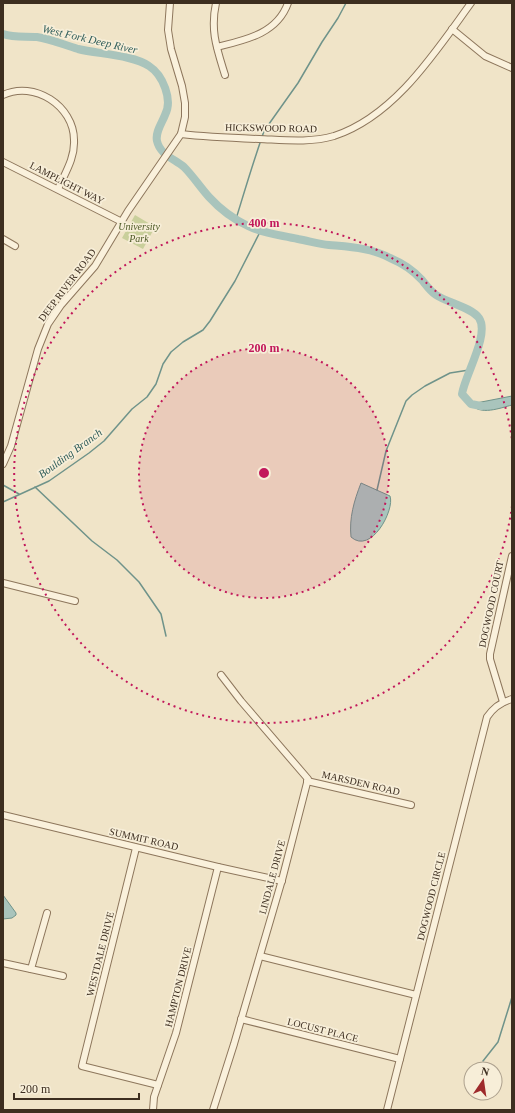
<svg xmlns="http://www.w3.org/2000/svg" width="515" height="1113" viewBox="0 0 515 1113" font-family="Georgia,serif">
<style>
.green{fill:#c9cf9b}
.water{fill:#a9c4bc;stroke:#6f938a}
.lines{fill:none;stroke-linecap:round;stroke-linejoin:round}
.stream{stroke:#6f938a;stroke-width:1.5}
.river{stroke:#a9c4bc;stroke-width:8}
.minor-casing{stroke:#8d765c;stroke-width:8}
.minor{stroke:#faf1dc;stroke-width:6}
.ring{fill:none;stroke:#c2185b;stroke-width:2;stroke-dasharray:2 4}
.labels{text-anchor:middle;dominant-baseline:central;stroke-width:3.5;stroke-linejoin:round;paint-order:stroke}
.street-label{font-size:10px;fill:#3d2e20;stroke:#f7eed8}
.park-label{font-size:10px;font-style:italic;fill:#4d5a26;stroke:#f7eed8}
.water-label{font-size:11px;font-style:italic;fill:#2f5d5a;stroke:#f7eed8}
.centre{fill:#c2185b;stroke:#f7eed8;stroke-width:2}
.ring-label{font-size:12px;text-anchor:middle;font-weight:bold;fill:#c2185b;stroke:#f7eed8;stroke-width:3.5;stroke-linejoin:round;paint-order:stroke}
</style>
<rect width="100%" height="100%" fill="#f0e4c8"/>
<polygon class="green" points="135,215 155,227 143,249 122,238"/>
<g class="water">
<path d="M512 396V405C500 408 480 416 471 404Z"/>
<path d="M361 483 390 496C395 510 371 555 351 537 349 518 354 501 361 483Z"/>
<polygon points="3,895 16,913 16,915 12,918 3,919"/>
</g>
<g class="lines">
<g class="stream">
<polyline points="262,137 264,131 298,83 322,42 338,18 346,3"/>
<path d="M236 219C244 193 252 166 261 140"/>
<polyline points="3,485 19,494"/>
<polyline points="35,487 92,541 117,560 139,582 161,614 166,636"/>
<polyline points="377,490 386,451 406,401 412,395 425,386 450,373 469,370"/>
<polyline points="3,502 49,481 89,453 104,441 132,409 147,397 156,384 163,364 171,352 183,342 203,330 210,321 235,281 260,232"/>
<polyline points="483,1061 498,1042 512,997"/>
</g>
<path class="river" d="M3 34C14 38 26 36 37 37 51 39 64 45 78 49 98 54 133 55 149 66 163 75 173 100 165 115 162 123 155 132 157 141 160 155 175 159 184 167 193 176 200 187 209 197 220 209 233 219 248 226 264 234 281 235 298 239 309 241 319 244 329 245 350 247 372 248 390 258 402 263 413 270 422 280 426 285 430 291 436 295 448 303 471 307 479 318 490 334 465 375 462 394L471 404 481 406"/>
<defs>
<g id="minor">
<path d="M216 3C210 31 217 49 225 75"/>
<polyline points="452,29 485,56 512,68"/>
<path d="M217 47C245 40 277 34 288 3"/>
<path d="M3 95C34 80 74 106 74 140 75 158 65 173 58 189"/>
<path d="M181 134C207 137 233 138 259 139 284 140 310 143 334 136 395 116 436 51 471 3"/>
<polyline points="3,162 122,222"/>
<polyline points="3,239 15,246"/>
<polyline points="3,464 11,446 38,349 48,324 61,305 95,266 128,211 181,134 185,117 185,103 182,86 171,49 168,30 170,3"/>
<polyline points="3,583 75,601"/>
<polyline points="503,702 490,659 490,654 512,556"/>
<polyline points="307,781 411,805"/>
<polyline points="3,815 218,867 282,881"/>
<polyline points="136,848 82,1066 158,1085"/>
<polyline points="260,956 416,995"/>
<polyline points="3,963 63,976"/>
<polyline points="31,969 47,913"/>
<polyline points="241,1019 400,1059"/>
<polyline points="153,1110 154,1097 176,1033 218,867"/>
<polyline points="213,1110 234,1044 282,880 308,779 241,701 221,675"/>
<path d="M387 1110 487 717C493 708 501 702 512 699"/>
</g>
</defs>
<use href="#minor" class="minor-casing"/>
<use href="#minor" class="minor"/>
</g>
<circle cx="264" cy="473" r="125" fill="#c2185b" fill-opacity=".12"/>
<g class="ring">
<circle cx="264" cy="473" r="125"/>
<path d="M512 506A250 250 0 1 1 512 440"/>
</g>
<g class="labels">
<g class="street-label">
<text transform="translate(271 128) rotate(1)">HICKSWOOD ROAD</text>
<text transform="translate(67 183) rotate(27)">LAMPLIGHT WAY</text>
<text transform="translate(67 285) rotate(-53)">DEEP RIVER ROAD</text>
<text transform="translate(491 604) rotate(-78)">DOGWOOD COURT</text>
<text transform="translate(361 783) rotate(13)">MARSDEN ROAD</text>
<text transform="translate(144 839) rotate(13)">SUMMIT ROAD</text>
<text transform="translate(272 877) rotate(-75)">LINDALE DRIVE</text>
<text transform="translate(431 896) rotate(-76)">DOGWOOD CIRCLE</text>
<text transform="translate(100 954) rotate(-76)">WESTDALE DRIVE</text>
<text transform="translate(178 987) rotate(-76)">HAMPTON DRIVE</text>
<text transform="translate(323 1030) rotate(14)">LOCUST PLACE</text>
</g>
<g class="park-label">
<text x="139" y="226">University<tspan x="139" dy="12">Park</tspan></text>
</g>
<g class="water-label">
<text transform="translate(90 39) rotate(13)">West Fork Deep River</text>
<text transform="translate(70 453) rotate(-36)">Boulding Branch</text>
</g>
</g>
<circle cx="264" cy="473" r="6" class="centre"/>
<g class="ring-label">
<text x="264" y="227">400 m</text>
<text x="264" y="352">200 m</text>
</g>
<rect width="515" height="1113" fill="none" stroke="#3d2e20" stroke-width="8"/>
<g transform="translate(483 1081) rotate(13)"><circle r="19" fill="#f7eed8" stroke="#ada18e"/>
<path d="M0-3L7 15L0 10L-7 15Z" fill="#9e2a2b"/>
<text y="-6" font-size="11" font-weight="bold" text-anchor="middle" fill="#3d2e20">N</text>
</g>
<path d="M14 1093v6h125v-6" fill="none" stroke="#3d2e20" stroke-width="2"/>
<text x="20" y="1093" font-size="12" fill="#3d2e20" stroke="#f7eed8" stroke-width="3" paint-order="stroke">200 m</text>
</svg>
